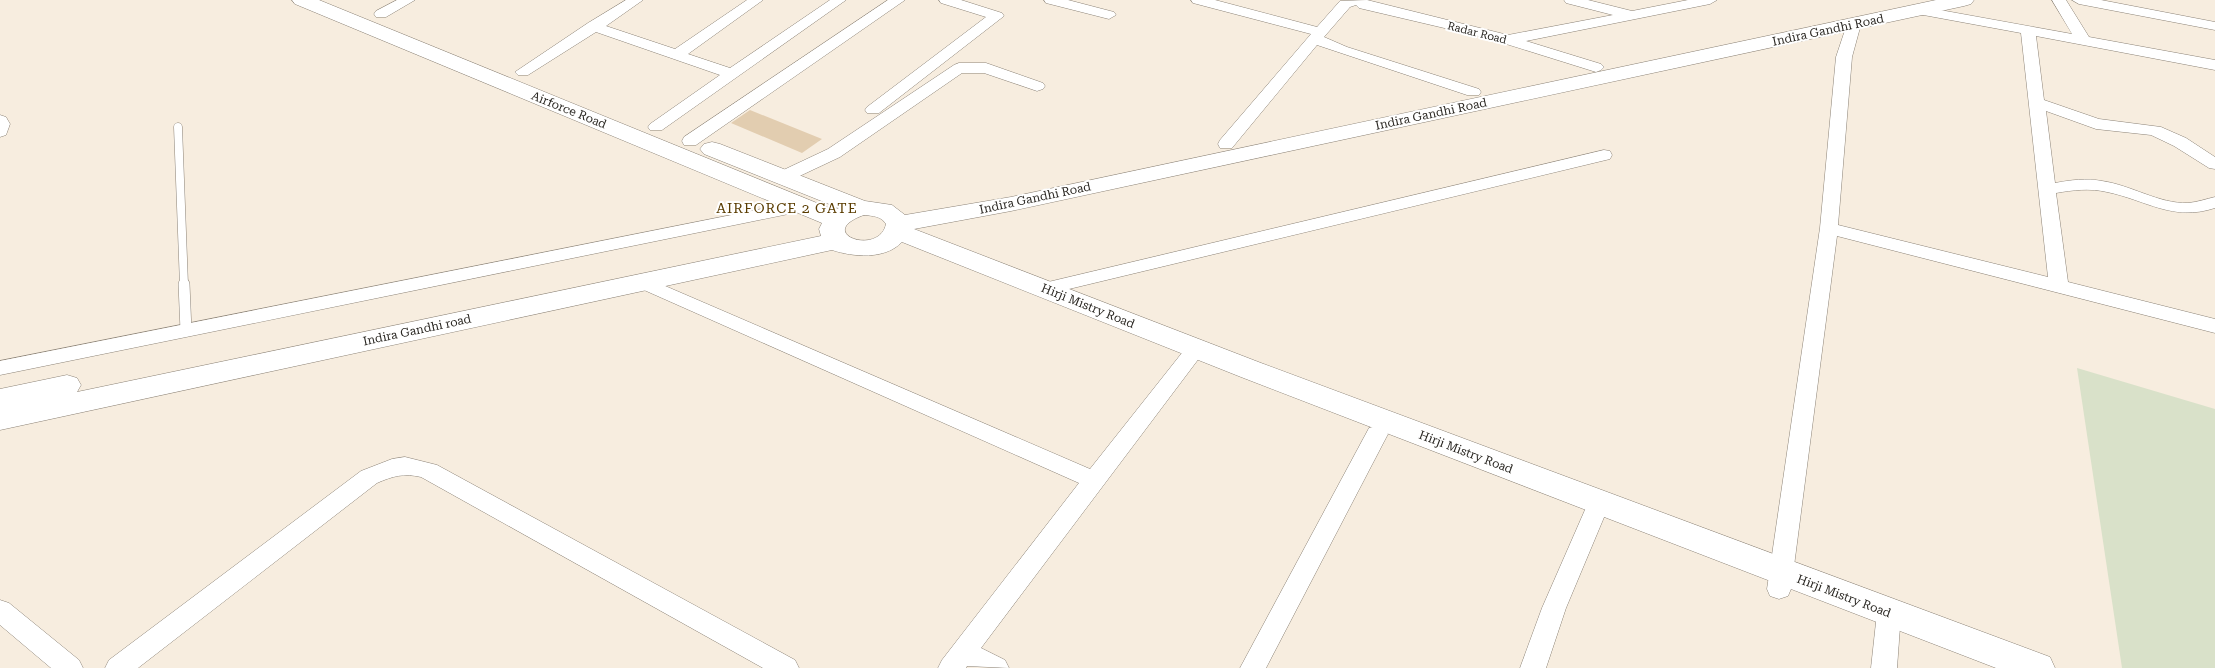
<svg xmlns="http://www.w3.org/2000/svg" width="2215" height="668" viewBox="0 0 2215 668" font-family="'Roboto Serif',serif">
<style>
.green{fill:#d9e1c9}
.building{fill:#e2cdb0}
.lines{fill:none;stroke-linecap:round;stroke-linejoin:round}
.service-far1-casing{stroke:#8c8377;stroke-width:9}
.service-casing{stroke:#8c8377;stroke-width:12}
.minor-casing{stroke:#8c8377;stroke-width:1}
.secondary-casing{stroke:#8c8377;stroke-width:1}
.service-far1{stroke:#fff;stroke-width:8}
.service{stroke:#fff;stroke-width:11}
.minor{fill:#fff;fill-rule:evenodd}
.secondary{fill:#fff;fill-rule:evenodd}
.labels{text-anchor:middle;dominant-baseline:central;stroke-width:4;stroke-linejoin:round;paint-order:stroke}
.far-street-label{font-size:11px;fill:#2a2722;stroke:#fff}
.street-label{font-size:12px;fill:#2a2722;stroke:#fff}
.neighbourhood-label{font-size:14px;letter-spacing:1px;fill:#5a3c00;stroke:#fff}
</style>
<rect width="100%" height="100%" fill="#f7eddf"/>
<polygon class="green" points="2077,368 2215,409 2215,668 2122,668"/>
<polygon class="building" points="750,110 822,139 802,153 731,123"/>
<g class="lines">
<defs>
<polyline id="service-far1" points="178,127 184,285"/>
<polyline id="service" points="184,284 186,331"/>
<g id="minor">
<polygon points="397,0 415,0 386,17 376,17 374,14 376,11"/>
<polygon points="626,0 643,0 606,26 675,49 747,0 763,0 688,54 730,68 830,0 846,0 662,130 650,130 648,127 650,124 720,75 596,32 528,75 518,75 515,72 588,23"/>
<polygon points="888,0 905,0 696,145 684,145 682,141 684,137"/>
<polygon points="939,0 961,0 1002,13 1004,16 879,113 867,113 865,110 867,107 986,17 941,3"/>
<polygon points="1044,0 1068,0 1114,12 1116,15 1109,19 1046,3"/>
<polygon points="1191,0 1215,0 1317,27 1340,1 1367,0 1508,35 1613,15 1566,3 1564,0 1588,0 1632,11 1688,0 1717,0 1710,4 1526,41 1601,64 1604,67 1601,70 1596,72 1487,38 1359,8 1356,5 1350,7 1324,37 1347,47 1479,89 1481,92 1479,95 1467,95 1317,45 1232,148 1220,148 1218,144 1220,140 1311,34 1193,3"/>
<path d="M2052 0H2066L2089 37 2215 60V70L2036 36 2044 100 2099 119 2161 127 2186 138 2215 157V169L2209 168 2174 146 2151 135 2096 129 2046 111 2055 183C2071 180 2086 178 2102 181 2131 185 2159 204 2188 203 2198 202 2206 199 2215 197V208C2173 222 2146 200 2107 192 2090 188 2073 190 2056 193L2068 282 2215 319V333L1837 236 1791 589 1788 596 1779 599 1770 596 1767 589 1820 228 1836 57 1847 24 1849 21H1859L1861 24 1852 57 1838 225 2048 277 2021 33 1918 14 1911 10 1918 6 2072 34Z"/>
<polygon points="2072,0 2101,0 2215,22 2215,30 2079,4"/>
<polygon points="959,63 986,63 1043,83 1045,86 1043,89 1037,91 984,73 962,73 840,157 789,181 777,181 774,177 777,173 828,149 954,65"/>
<polygon points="0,115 6,117 10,124 6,135 0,137"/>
<polygon points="1604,150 1610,151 1612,155 1610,159 1044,295 1037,293 1034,289 1037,285 1044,283"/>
<polygon points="802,201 808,202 811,206 808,210 0,375 0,361"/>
<polygon points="642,276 1090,469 1189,344 1196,342 1203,344 1206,349 981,648 1005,660 1009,668 967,666 966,668 938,668 942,660 1079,483 635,286 632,282 635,278"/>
<polygon points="1377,426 1385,428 1388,434 1266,668 1240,668 1369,428"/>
<path d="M405 457 437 465 795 660 799 668H763L421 477C404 473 393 476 377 483L138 668H105L109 660 361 471 392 459Z"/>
<polygon points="1599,494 1607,497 1610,503 1566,608 1546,668 1520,668 1542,608 1588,503 1591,497"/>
<polygon points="0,600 9,603 79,660 83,668 51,668 0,625"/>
<polygon points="1889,602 1898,606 1901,613 1897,668 1871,668 1877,613 1880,606"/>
</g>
<path id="secondary" d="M292 0H319L834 210 839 208 704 154 700 149 704 144 712 142 720 144 865 201 892 205 905 215 1011 197 1936 0H1974L1971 4 1964 6 1011 211 914 229 1261 363 2050 657 2055 668H1996L1241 377 902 242C885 260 853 257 832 250L0 430V389L67 375 77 378 81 385 77 392 821 236 819 229 822 223 295 4ZM864 215C873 216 881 216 886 224 879 257 813 233 864 215Z"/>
</defs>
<use href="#service-far1" class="service-far1-casing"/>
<use href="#service" class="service-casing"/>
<use href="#minor" class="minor-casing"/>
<use href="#secondary" class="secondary-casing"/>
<use href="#service-far1" class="service-far1"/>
<use href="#service" class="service"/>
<use href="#minor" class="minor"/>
<use href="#secondary" class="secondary"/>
</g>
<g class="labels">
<g class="far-street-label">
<text transform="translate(1477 33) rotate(14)">Radar Road</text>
</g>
<g class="street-label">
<text transform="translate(1828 30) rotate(-12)">Indira Gandhi Road</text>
<text transform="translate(569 110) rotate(22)">Airforce Road</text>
<text transform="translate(1431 114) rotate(-12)">Indira Gandhi Road</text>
<text transform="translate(1035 198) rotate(-12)">Indira Gandhi Road</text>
<text transform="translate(1088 306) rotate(22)">Hirji Mistry Road</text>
<text transform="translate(417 330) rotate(-12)">Indira Gandhi road</text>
<text transform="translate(1466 452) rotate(21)">Hirji Mistry Road</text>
<text transform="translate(1844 596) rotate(21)">Hirji Mistry Road</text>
</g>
<g class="neighbourhood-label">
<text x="787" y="208">AIRFORCE 2 GATE</text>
</g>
</g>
</svg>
